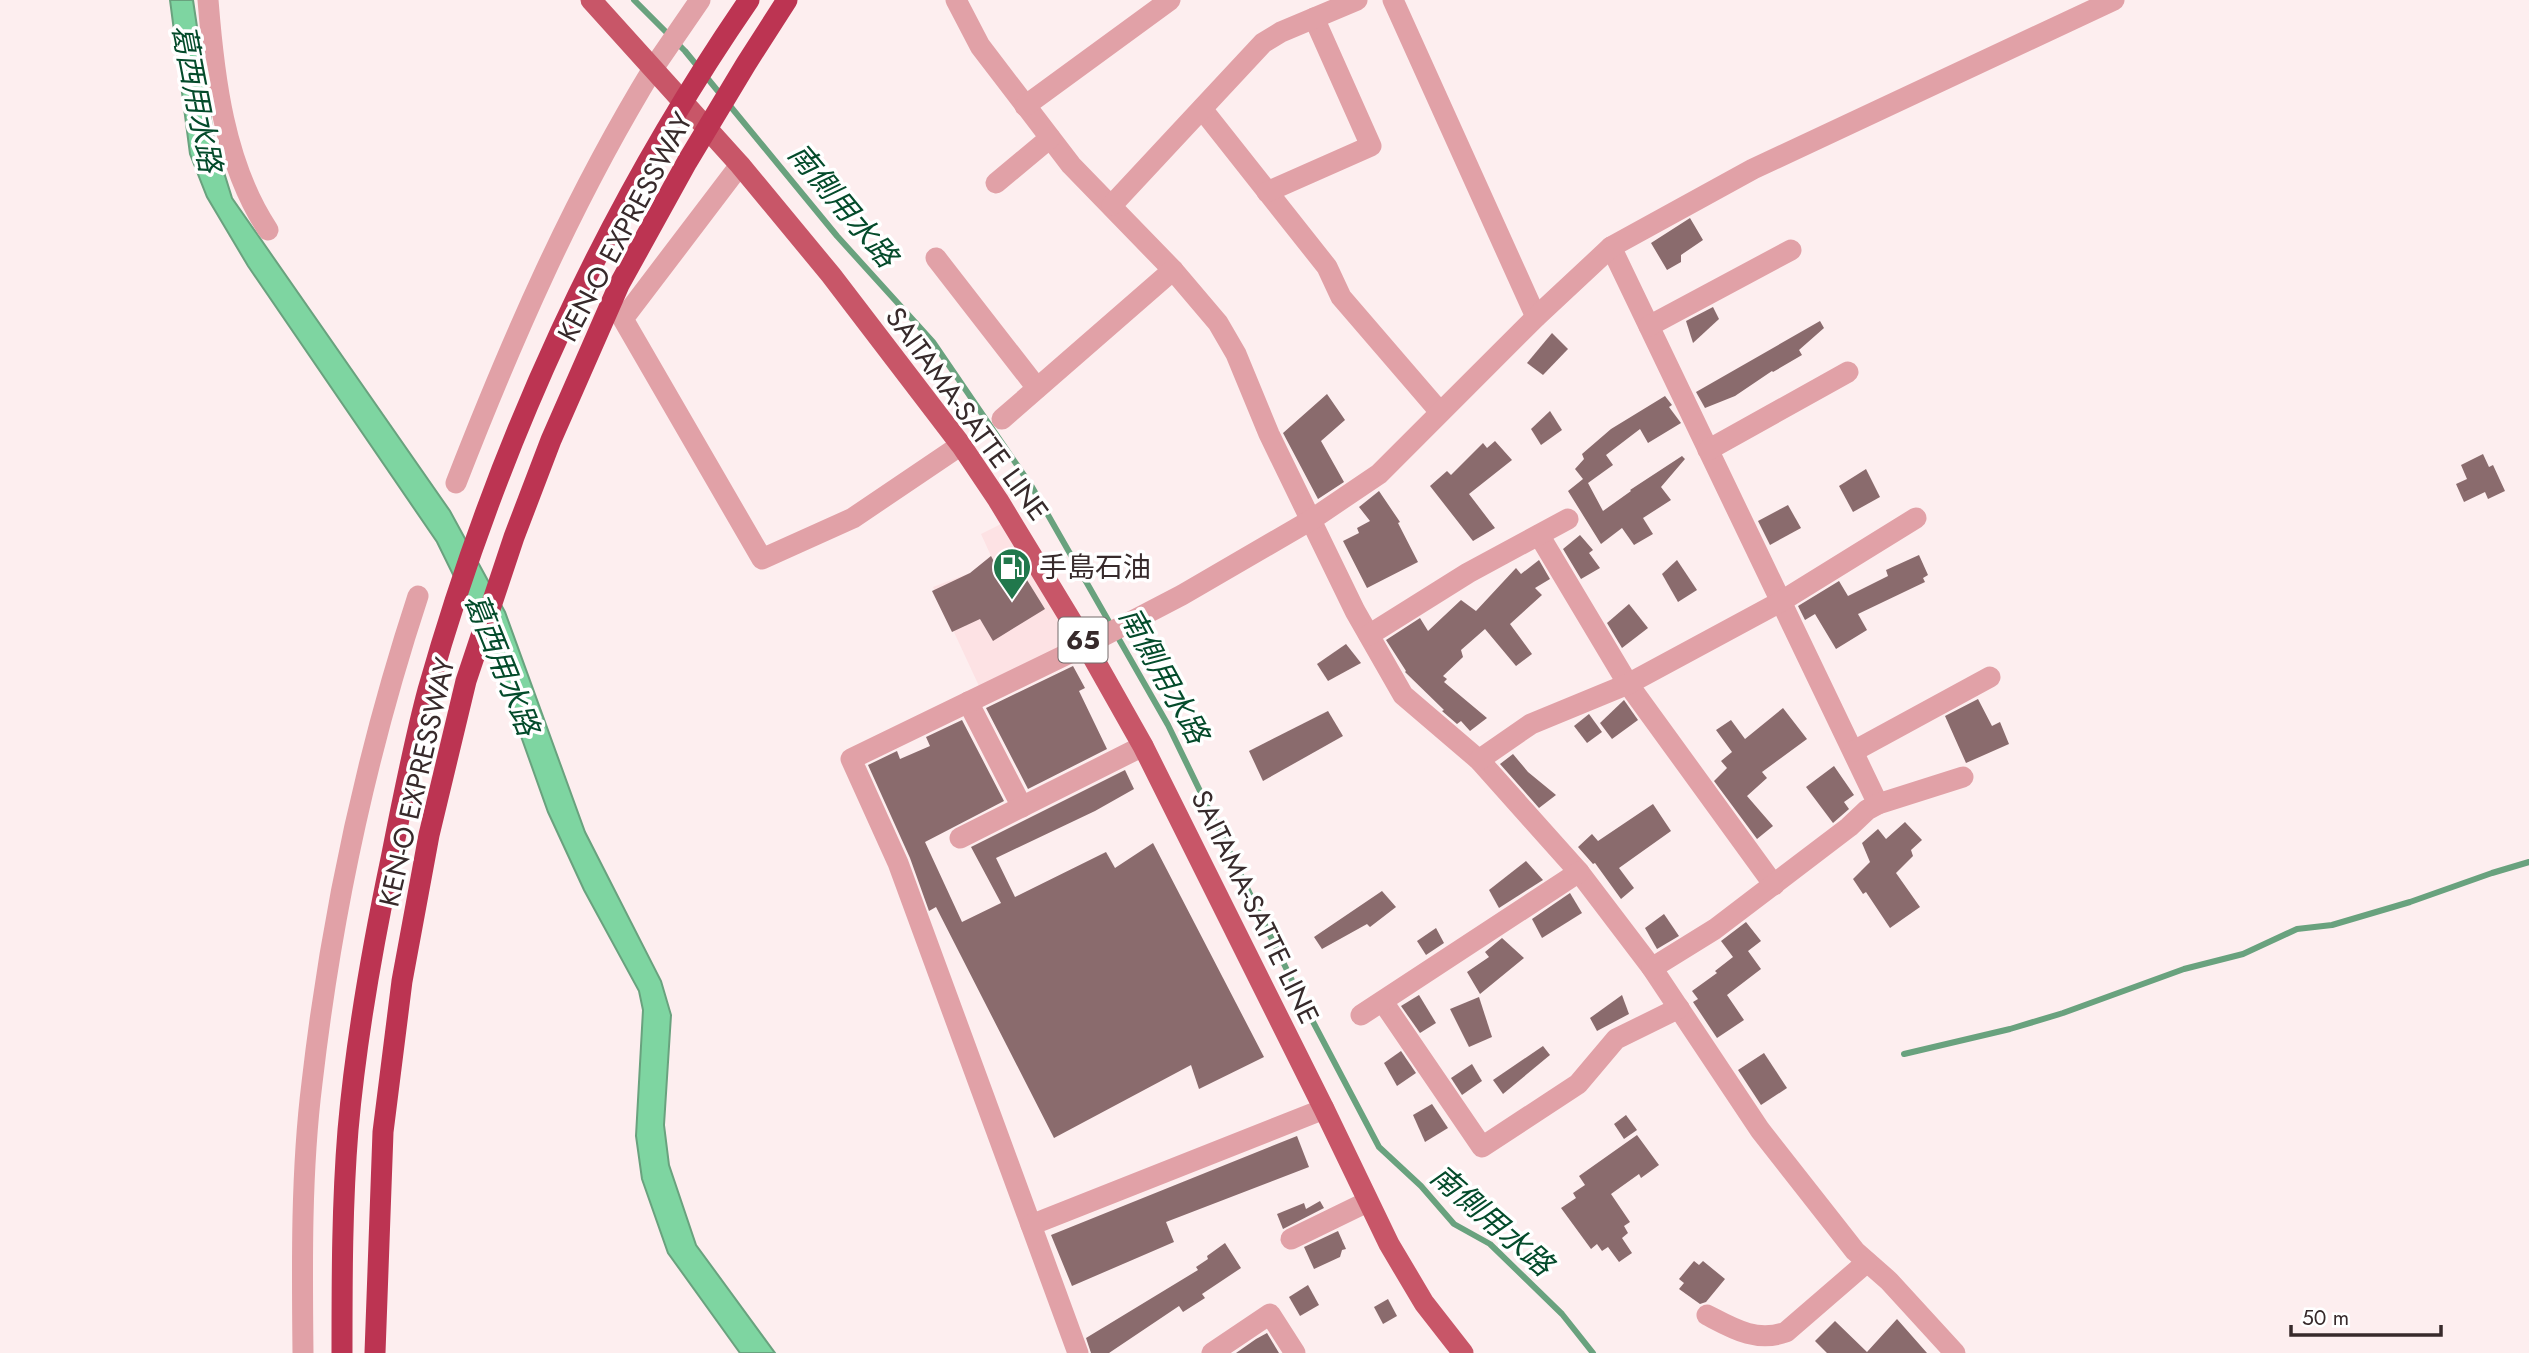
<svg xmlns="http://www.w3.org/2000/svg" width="2529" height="1353" viewBox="0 0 2529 1353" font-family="Jost,'Noto Sans JP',sans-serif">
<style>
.built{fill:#fde2e4}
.water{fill:#7ed5a1;stroke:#69a27e;stroke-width:2}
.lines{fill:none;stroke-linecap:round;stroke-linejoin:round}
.stream{stroke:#69a27e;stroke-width:6}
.building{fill:#8a6b6d}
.minor{stroke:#e1a1a7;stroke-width:21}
.tertiary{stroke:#e1a1a7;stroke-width:21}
.primary{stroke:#c85668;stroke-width:21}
.motorway-bridge{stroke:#bc3452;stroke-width:21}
.labels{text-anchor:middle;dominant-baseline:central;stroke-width:7;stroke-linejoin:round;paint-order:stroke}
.shield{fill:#fff;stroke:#736a6b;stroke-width:2}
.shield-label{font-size:26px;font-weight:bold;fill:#372a2b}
.street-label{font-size:28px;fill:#372a2b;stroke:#fff}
.poi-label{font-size:28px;fill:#372a2b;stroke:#fff;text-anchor:start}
.water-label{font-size:30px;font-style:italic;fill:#044b2b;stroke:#fff}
</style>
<rect width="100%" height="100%" fill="#fdeeef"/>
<polygon class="built" points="1001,524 1072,641 979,686 933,587 970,573 991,556 981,534"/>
<polygon class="water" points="170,0 193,0 214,140 232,198 450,511 505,612 585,832 661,981 671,1015 664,1125 669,1165 696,1245 775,1353 740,1353 668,1253 642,1179 636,1136 643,1010 639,991 584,890 548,812 491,652 437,542 248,266 207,197 190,154"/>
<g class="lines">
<g class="stream">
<polyline points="634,0 685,51 837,236 933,342 1032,487 1168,725 1301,999 1379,1147 1421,1186 1454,1224 1490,1244 1562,1314 1593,1353"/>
<polyline points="1904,1054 2010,1029 2063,1013 2184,969 2243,954 2297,929 2332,925 2410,902 2492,873 2529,862"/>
</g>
</g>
<g class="building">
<polygon points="1690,218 1703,240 1681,255 1681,262 1667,270 1651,243"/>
<polygon points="1713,307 1719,319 1693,343 1686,321"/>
<polygon points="1820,321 1824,328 1799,350 1802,355 1773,372 1772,371 1735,396 1705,408 1696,392"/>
<polygon points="1552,333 1568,349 1543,375 1527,363"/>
<polygon points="1327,394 1345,420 1321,441 1344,482 1318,499 1283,433"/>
<polygon points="1665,396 1672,405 1669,407 1681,423 1648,443 1640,429 1606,455 1613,465 1588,483 1603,511 1631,491 1630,490 1682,456 1685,459 1661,487 1671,500 1643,518 1653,534 1634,545 1622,528 1601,544 1568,491 1583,479 1575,469 1584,459 1582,454 1611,429"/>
<polygon points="1550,411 1562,430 1541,445 1531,429"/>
<polygon points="1495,441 1512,460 1469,494 1495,528 1473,541 1430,486 1447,471 1451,475 1483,443 1487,448"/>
<polygon points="2483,454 2489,467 2493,465 2505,491 2488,499 2485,492 2464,502 2456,484 2467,479 2461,465"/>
<polygon points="1866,469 1880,497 1853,512 1839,486"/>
<polygon points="1379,491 1400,522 1398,523 1418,562 1367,588 1343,541 1359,533 1357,528 1370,521 1359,507"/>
<polygon points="1788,505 1801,528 1770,545 1758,521"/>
<polygon points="1580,535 1593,550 1589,553 1600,568 1581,579 1563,549"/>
<polygon points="1919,555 1928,575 1923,578 1925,582 1858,614 1867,630 1836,649 1815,614 1805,620 1798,606 1839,581 1848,596 1888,576 1886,570"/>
<polygon points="991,556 1010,591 1027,580 1045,609 993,641 980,619 952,632 932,591 970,573"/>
<polygon points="1539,560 1550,579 1535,588 1542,595 1510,624 1532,654 1516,666 1485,629 1461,650 1463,657 1443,676 1447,679 1444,682 1487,718 1470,731 1461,721 1457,724 1442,711 1444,710 1405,672 1406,671 1386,640 1420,618 1428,631 1461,600 1476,611 1516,568 1521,574"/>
<polygon points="1677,560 1697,590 1678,602 1662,574"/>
<polygon points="1629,604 1648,628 1622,648 1607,623"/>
<polygon points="1346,644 1361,663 1328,681 1317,664"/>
<polygon points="1073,666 1085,688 1079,691 1107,749 1028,789 986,708"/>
<polygon points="1978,699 1992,726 2000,722 2009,744 1966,763 1945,716"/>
<polygon points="1624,700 1638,720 1612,739 1600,723"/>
<polygon points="1783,708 1807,739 1762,772 1767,778 1747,796 1773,826 1757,839 1714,781 1727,768 1721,761 1732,752 1716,730 1731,720 1745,739"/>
<polygon points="1328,711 1343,736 1263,781 1249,751"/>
<polygon points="1589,714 1602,732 1587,743 1574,726"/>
<polygon points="962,720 1004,801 925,842 962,922 1001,903 971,847 1125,770 1134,789 1095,811 996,858 1015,897 1106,852 1115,868 1153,843 1264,1057 1199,1089 1191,1065 1054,1138 936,907 929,911 910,858 868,765 897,751 900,759 930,746 926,737"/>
<polygon points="1513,754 1528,772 1556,795 1539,808 1500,764"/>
<polygon points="1834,766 1854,795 1844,802 1849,809 1833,823 1806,787"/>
<polygon points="1653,804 1671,831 1619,868 1634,888 1621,899 1595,863 1593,864 1578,847 1592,834 1598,841"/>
<polygon points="1905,822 1922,840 1911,850 1913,856 1896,873 1920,907 1890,928 1866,892 1863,894 1853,879 1870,862 1862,843 1878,829 1886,839"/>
<polygon points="1526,861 1543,880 1499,908 1489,890"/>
<polygon points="1382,891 1396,907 1370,927 1367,924 1322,949 1314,937"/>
<polygon points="1570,893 1582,913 1542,938 1532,919"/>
<polygon points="1664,914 1679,936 1657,949 1645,928"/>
<polygon points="1746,922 1761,941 1748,951 1761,969 1727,995 1744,1020 1717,1038 1693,1002 1698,999 1692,991 1717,973 1715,971 1733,957 1721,941"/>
<polygon points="1436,928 1444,943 1426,955 1417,941"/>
<polygon points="1502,938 1524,958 1480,994 1467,972 1489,957 1485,952"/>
<polygon points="1419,995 1436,1023 1420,1033 1401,1006"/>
<polygon points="1622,995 1629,1014 1597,1031 1590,1018"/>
<polygon points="1479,997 1492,1037 1469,1047 1450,1009"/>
<polygon points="1543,1046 1550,1055 1503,1094 1493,1080"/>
<polygon points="1401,1051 1416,1073 1397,1086 1384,1063"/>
<polygon points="1764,1053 1787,1088 1761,1105 1738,1070"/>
<polygon points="1472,1064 1482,1081 1462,1095 1451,1078"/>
<polygon points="1432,1104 1448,1128 1425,1142 1413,1115"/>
<polygon points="1626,1115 1637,1130 1624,1139 1614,1124"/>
<polygon points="1637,1135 1659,1165 1641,1178 1639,1174 1611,1194 1630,1222 1624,1226 1628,1233 1622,1238 1632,1253 1619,1262 1608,1247 1602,1251 1597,1244 1591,1249 1561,1208 1576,1198 1573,1193 1585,1185 1579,1176"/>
<polygon points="1297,1136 1309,1167 1166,1222 1174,1242 1072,1286 1051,1235"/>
<polygon points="1320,1201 1324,1208 1283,1229 1277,1214 1304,1203 1306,1209"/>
<polygon points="1338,1231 1346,1249 1342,1250 1340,1257 1314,1269 1304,1247"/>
<polygon points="1225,1243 1241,1268 1202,1294 1205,1298 1183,1312 1179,1306 1109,1353 1091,1353 1086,1338 1198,1270 1196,1267 1208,1259 1207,1256"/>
<polygon points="1694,1261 1699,1265 1703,1261 1725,1279 1706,1302 1700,1304 1679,1289 1684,1283 1679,1279"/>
<polygon points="1308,1285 1319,1305 1300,1316 1289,1297"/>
<polygon points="1388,1299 1397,1316 1383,1324 1374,1307"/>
<polygon points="1897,1319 1927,1353 1827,1353 1815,1341 1835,1321 1867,1352"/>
<polygon points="1267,1333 1279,1353 1236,1353 1256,1339"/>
</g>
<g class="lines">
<g class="minor">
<path d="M208 0C214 77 224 164 268 230"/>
<polyline points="956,0 980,46 1071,165 1173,270 1218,323 1236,354 1269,434 1355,611 1403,695 1479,760 1579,872 1652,968 1760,1130 1855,1251 1889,1281 1955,1353"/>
<polyline points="1393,0 1536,317"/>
<polyline points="1025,106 1170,0"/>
<polyline points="1202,109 1327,267 1341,297 1440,412"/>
<polyline points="740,165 623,319 762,559 853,518 961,445"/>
<polyline points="996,183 1050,138"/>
<polyline points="1267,192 1371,146 1314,18"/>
<polyline points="1112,205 1263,43 1281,32 1357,0"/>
<polyline points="1611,247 1878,804"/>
<polyline points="936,258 1037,388"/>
<polyline points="1649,326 1791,250"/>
<polyline points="1002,419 1173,270"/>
<polyline points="1708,450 1848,372"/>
<path d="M456 483C512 339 573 199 654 67"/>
<polyline points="1539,535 1628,684 1774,885"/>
<polyline points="1369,635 1468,573 1568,519"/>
<polyline points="968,702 1022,807"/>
<polyline points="1854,751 1990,677"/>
<polyline points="1479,760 1531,724 1628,684 1780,602 1916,518"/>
<polyline points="960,838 1143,746"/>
<polyline points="1652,968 1715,929 1849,827 1867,810 1878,804 1963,777"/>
<polyline points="1383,1002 1482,1147 1578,1084 1616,1039 1679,1008"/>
<polyline points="1361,1015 1579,872"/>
<polyline points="1031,1225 898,863 851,759 1086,645 1182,595 1311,520 1379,474 1536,317 1611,247 1753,169 2114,0"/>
<polyline points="1291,1239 1367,1202"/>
<path d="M1707 1315C1732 1328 1756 1343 1786 1332L1867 1262"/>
<path d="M303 1353C302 1264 301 1171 312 1083 331 918 366 754 418 596"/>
<polyline points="1078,1353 1031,1225 1324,1109"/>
<polyline points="1212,1353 1270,1314 1295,1353"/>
</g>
<polyline class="tertiary" points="654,67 700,0"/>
<polyline class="primary" points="591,0 740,165 831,275 961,445 998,500 1086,645 1143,746 1324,1109 1389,1244 1424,1303 1463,1353"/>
<g class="motorway-bridge">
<path d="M342 1353C342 1279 342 1204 348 1130 356 1039 372 949 391 859 402 803 413 746 428 690 497 446 605 209 749 0"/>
<polyline points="375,1353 383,1132 402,981 429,835 466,681 514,537 551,440 619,285 687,162 746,64 787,0"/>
</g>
</g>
<defs>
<symbol id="fuel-pin" viewBox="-11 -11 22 30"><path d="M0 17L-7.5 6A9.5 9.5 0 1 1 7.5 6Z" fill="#21784c" stroke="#fff"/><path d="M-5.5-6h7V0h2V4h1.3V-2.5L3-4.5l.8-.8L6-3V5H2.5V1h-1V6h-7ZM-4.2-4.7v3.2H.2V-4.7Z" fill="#fff"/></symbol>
</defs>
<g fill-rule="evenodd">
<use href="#fuel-pin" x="990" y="545" width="44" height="60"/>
</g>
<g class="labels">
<rect class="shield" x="1058.5" y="617.5" width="49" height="45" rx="5"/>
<g class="shield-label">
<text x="1083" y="640">65</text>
</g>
<g class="street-label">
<text transform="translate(625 227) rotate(-62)">KEN-O EXPRESSWAY</text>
<text transform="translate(967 414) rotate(54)">SAITAMA-SATTE LINE</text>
<text transform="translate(417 782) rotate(-77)">KEN-O EXPRESSWAY</text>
<text transform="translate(1255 907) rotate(64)">SAITAMA-SATTE LINE</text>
</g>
<g class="poi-label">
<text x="1039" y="567">手島石油</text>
</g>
<g class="water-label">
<text transform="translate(197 98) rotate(79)">葛西用水路</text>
<text transform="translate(843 205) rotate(50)">南側用水路</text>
<text transform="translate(502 664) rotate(68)">葛西用水路</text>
<text transform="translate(1164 675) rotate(61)">南側用水路</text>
<text transform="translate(1492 1220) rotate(41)">南側用水路</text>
</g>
</g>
<path d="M2291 1325v10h150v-10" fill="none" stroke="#372a2b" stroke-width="3.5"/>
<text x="2302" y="1325" font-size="21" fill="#372a2b" stroke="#ffffff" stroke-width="5" paint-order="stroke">50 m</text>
</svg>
